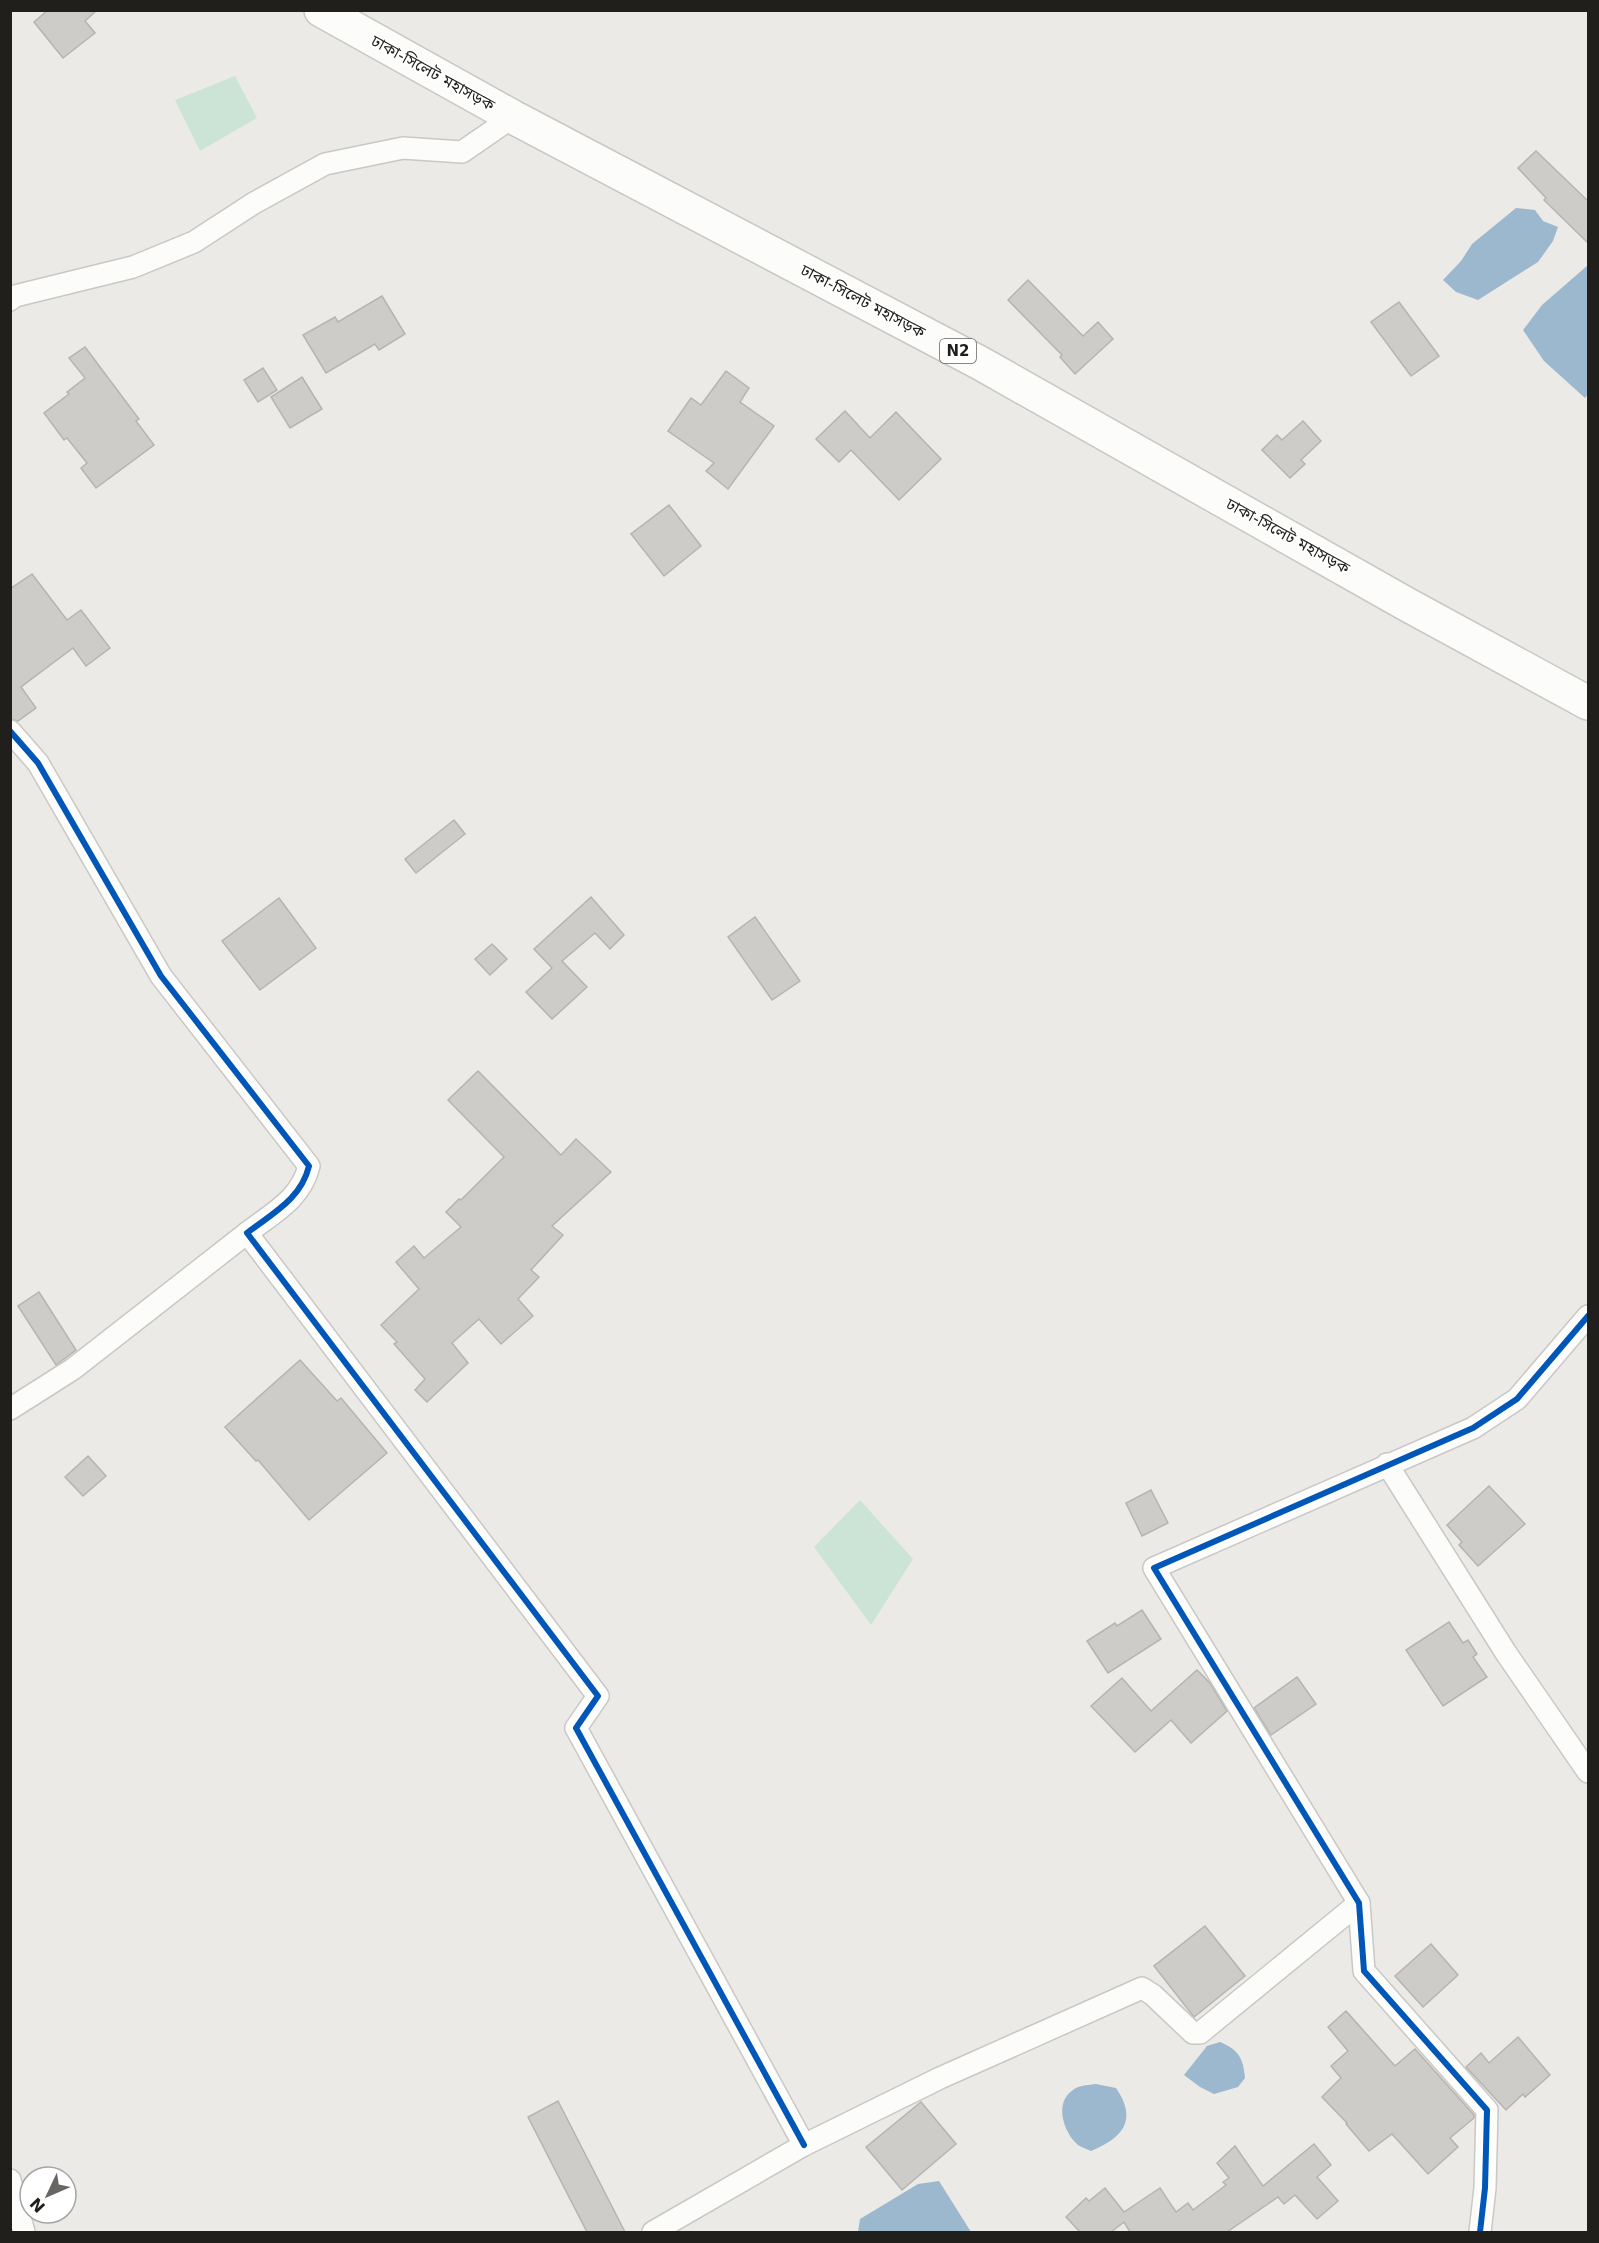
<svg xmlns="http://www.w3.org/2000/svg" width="1599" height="2243" viewBox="0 0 1599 2243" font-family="'DejaVu Sans','Noto Sans Bengali',sans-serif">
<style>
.green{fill:#cce4d6}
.water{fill:#9cb8cf}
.building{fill:#ceccc9;stroke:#b6b4b1;stroke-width:1.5}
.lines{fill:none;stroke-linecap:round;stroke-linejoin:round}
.street-casing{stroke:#c9c8c5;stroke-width:24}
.highway-casing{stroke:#c9c8c5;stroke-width:36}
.street{stroke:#fcfcfb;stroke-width:21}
.highway{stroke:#fcfcfb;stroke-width:33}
.cycleway-casing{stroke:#fff;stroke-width:10}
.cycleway{stroke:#0057b8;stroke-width:6}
.labels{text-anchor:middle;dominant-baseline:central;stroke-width:4.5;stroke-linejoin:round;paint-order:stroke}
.shield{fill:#fff;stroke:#636260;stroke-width:1.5}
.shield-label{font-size:15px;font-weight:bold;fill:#201f1c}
.street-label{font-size:16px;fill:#201f1c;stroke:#fff}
</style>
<rect width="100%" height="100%" fill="#eceae7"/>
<g class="green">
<polygon points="235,76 257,118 200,151 175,100"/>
<polygon points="860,1500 913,1559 871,1625 814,1547"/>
</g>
<g class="water">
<polygon points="1516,208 1535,210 1543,221 1558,227 1553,241 1538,262 1478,300 1456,292 1443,280 1461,261 1472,244"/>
<polygon points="1588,265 1588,394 1585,398 1544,361 1523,330 1542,305"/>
<path d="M1220 2042C1239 2050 1243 2058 1245 2078L1238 2087 1214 2094 1200 2087 1184 2075 1207 2046Z"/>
<path d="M1096 2084 1116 2088C1138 2120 1123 2138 1091 2151 1086 2149 1081 2147 1078 2145 1063 2132 1054 2102 1073 2090 1079 2085 1089 2085 1096 2084Z"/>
<polygon points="939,2181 971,2232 858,2232 860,2219 918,2184"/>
</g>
<g class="building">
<polygon points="48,10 97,10 85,21 95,33 63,58 34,22"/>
<polygon points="1536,151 1588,201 1588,243 1544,200 1546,198 1518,168"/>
<polygon points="1028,280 1083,336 1098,322 1113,339 1075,374 1060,357 1062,355 1008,300"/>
<polygon points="382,296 405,334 379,350 375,344 326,373 303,335 335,317 338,322"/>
<polygon points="1399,302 1439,356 1411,376 1371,322"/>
<polygon points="85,347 139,419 136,421 154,445 96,488 81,468 87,463 67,438 64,440 44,413 69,394 67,392 85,378 69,358"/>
<polygon points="263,368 277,390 258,402 244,380"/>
<polygon points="726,371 749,388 740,402 774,426 728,489 706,471 714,463 668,431 691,398 701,405"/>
<polygon points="302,377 322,409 290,428 271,397"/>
<polygon points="845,411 870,438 896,412 941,459 899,500 851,450 839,462 816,439"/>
<polygon points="1303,421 1321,441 1301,460 1305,464 1290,478 1262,450 1277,435 1282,440"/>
<polygon points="669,505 701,546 664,576 631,534"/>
<polygon points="32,574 67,620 81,610 110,648 86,666 73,648 21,687 36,708 18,721 10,719 10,589"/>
<polygon points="454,820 465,834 416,873 405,859"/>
<polygon points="591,897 624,935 610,949 595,933 562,961 587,987 552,1019 526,992 552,968 534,949"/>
<polygon points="279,898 316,948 260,990 222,941"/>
<polygon points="755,917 800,981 772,1000 728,937"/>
<polygon points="492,944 507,959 490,975 475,959"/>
<polygon points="478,1071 561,1155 576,1139 611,1172 552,1226 563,1235 531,1270 539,1277 518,1299 533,1316 501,1344 479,1319 452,1343 468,1363 427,1402 415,1390 425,1379 394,1344 397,1342 381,1325 419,1289 396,1262 414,1246 424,1258 461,1227 446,1212 459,1199 461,1200 504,1157 448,1100"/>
<polygon points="39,1292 76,1350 56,1365 18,1306"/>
<polygon points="300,1360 337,1401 341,1398 387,1453 309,1520 258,1460 256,1461 225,1427"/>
<polygon points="88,1456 106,1476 83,1496 65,1477"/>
<polygon points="1489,1486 1525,1524 1478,1566 1459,1545 1462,1542 1447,1525"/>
<polygon points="1151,1490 1168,1523 1142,1536 1126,1503"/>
<polygon points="1142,1610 1161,1639 1108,1673 1087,1641 1115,1623 1117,1626"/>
<polygon points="1449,1622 1463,1643 1468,1640 1477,1654 1473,1657 1487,1677 1443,1706 1406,1650"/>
<polygon points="1197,1670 1210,1683 1227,1711 1191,1743 1171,1720 1135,1752 1091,1706 1122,1678 1151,1711"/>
<polygon points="1297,1677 1316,1704 1271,1735 1254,1708"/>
<polygon points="1205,1926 1245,1976 1194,2017 1154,1966"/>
<polygon points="1431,1944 1458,1975 1423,2007 1395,1976"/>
<polygon points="1346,2011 1395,2066 1415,2049 1474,2115 1474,2118 1450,2138 1458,2147 1428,2174 1392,2134 1369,2151 1346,2124 1347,2123 1322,2097 1341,2078 1331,2066 1348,2051 1328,2027"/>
<polygon points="1518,2037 1550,2075 1525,2097 1523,2094 1506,2110 1466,2067 1481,2053 1489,2063"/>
<polygon points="558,2101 625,2232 587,2232 528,2117"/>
<polygon points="921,2102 956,2144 902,2190 866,2147"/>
<polygon points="1314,2144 1331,2165 1317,2177 1338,2201 1317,2219 1295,2195 1284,2204 1278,2197 1227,2232 1130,2232 1124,2222 1111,2232 1080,2232 1066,2217 1086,2198 1089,2201 1105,2188 1124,2212 1160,2188 1176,2212 1188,2203 1193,2210 1226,2185 1223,2182 1229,2178 1217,2163 1235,2146 1263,2186"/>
</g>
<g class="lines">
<defs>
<g id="street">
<polyline points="10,300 15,296 133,267 194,242 254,203 325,164 403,148 462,152 513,117"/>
<path d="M10 731 38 763 161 976 309 1166C301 1199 273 1213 247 1233L598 1696 576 1728 804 2145"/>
<polyline points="10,1409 73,1369 247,1233"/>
<polyline points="1387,1464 1506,1653 1588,1772"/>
<polyline points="10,2180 24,2232"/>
<polyline points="653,2232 804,2145 940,2078 1142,1988 1153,1995 1193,2033 1200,2033 1359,1903"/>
<polyline points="1480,2232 1485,2188 1487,2110 1364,1971 1359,1903 1154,1568 1473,1428 1517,1399 1588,1316"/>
</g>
<polyline id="highway" points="321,10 513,117 980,363 1408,605 1588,703"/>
</defs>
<use href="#street" class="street-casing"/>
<use href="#highway" class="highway-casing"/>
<use href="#street" class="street"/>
<use href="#highway" class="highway"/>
<defs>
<g id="cycleway">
<path d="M10 731 38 763 161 976 309 1166C301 1199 273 1213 247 1233L598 1696 576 1728 804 2145"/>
<polyline points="1480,2232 1485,2188 1487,2110 1364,1971 1359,1903 1154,1568 1473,1428 1517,1399 1588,1316"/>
</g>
</defs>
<use href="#cycleway" class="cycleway-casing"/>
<use href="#cycleway" class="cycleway"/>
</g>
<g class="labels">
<rect class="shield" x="940" y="339" width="36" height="24" rx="4.5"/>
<g class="shield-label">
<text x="958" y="351">N2</text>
</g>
<g class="street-label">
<text transform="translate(433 73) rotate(29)">ঢাকা-সিলেট মহাসড়ক</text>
<text transform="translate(863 301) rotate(28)">ঢাকা-সিলেট মহাসড়ক</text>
<text transform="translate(1288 536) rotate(29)">ঢাকা-সিলেট মহাসড়ক</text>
</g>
</g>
<rect width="1599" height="2243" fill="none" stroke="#201f1c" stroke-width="24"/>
<g transform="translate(48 2195) rotate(226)"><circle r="28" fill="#ffffff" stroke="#a6a5a4" stroke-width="1.5"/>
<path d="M0-4.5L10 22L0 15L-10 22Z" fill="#676663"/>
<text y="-9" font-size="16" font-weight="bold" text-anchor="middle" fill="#201f1c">N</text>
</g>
</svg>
